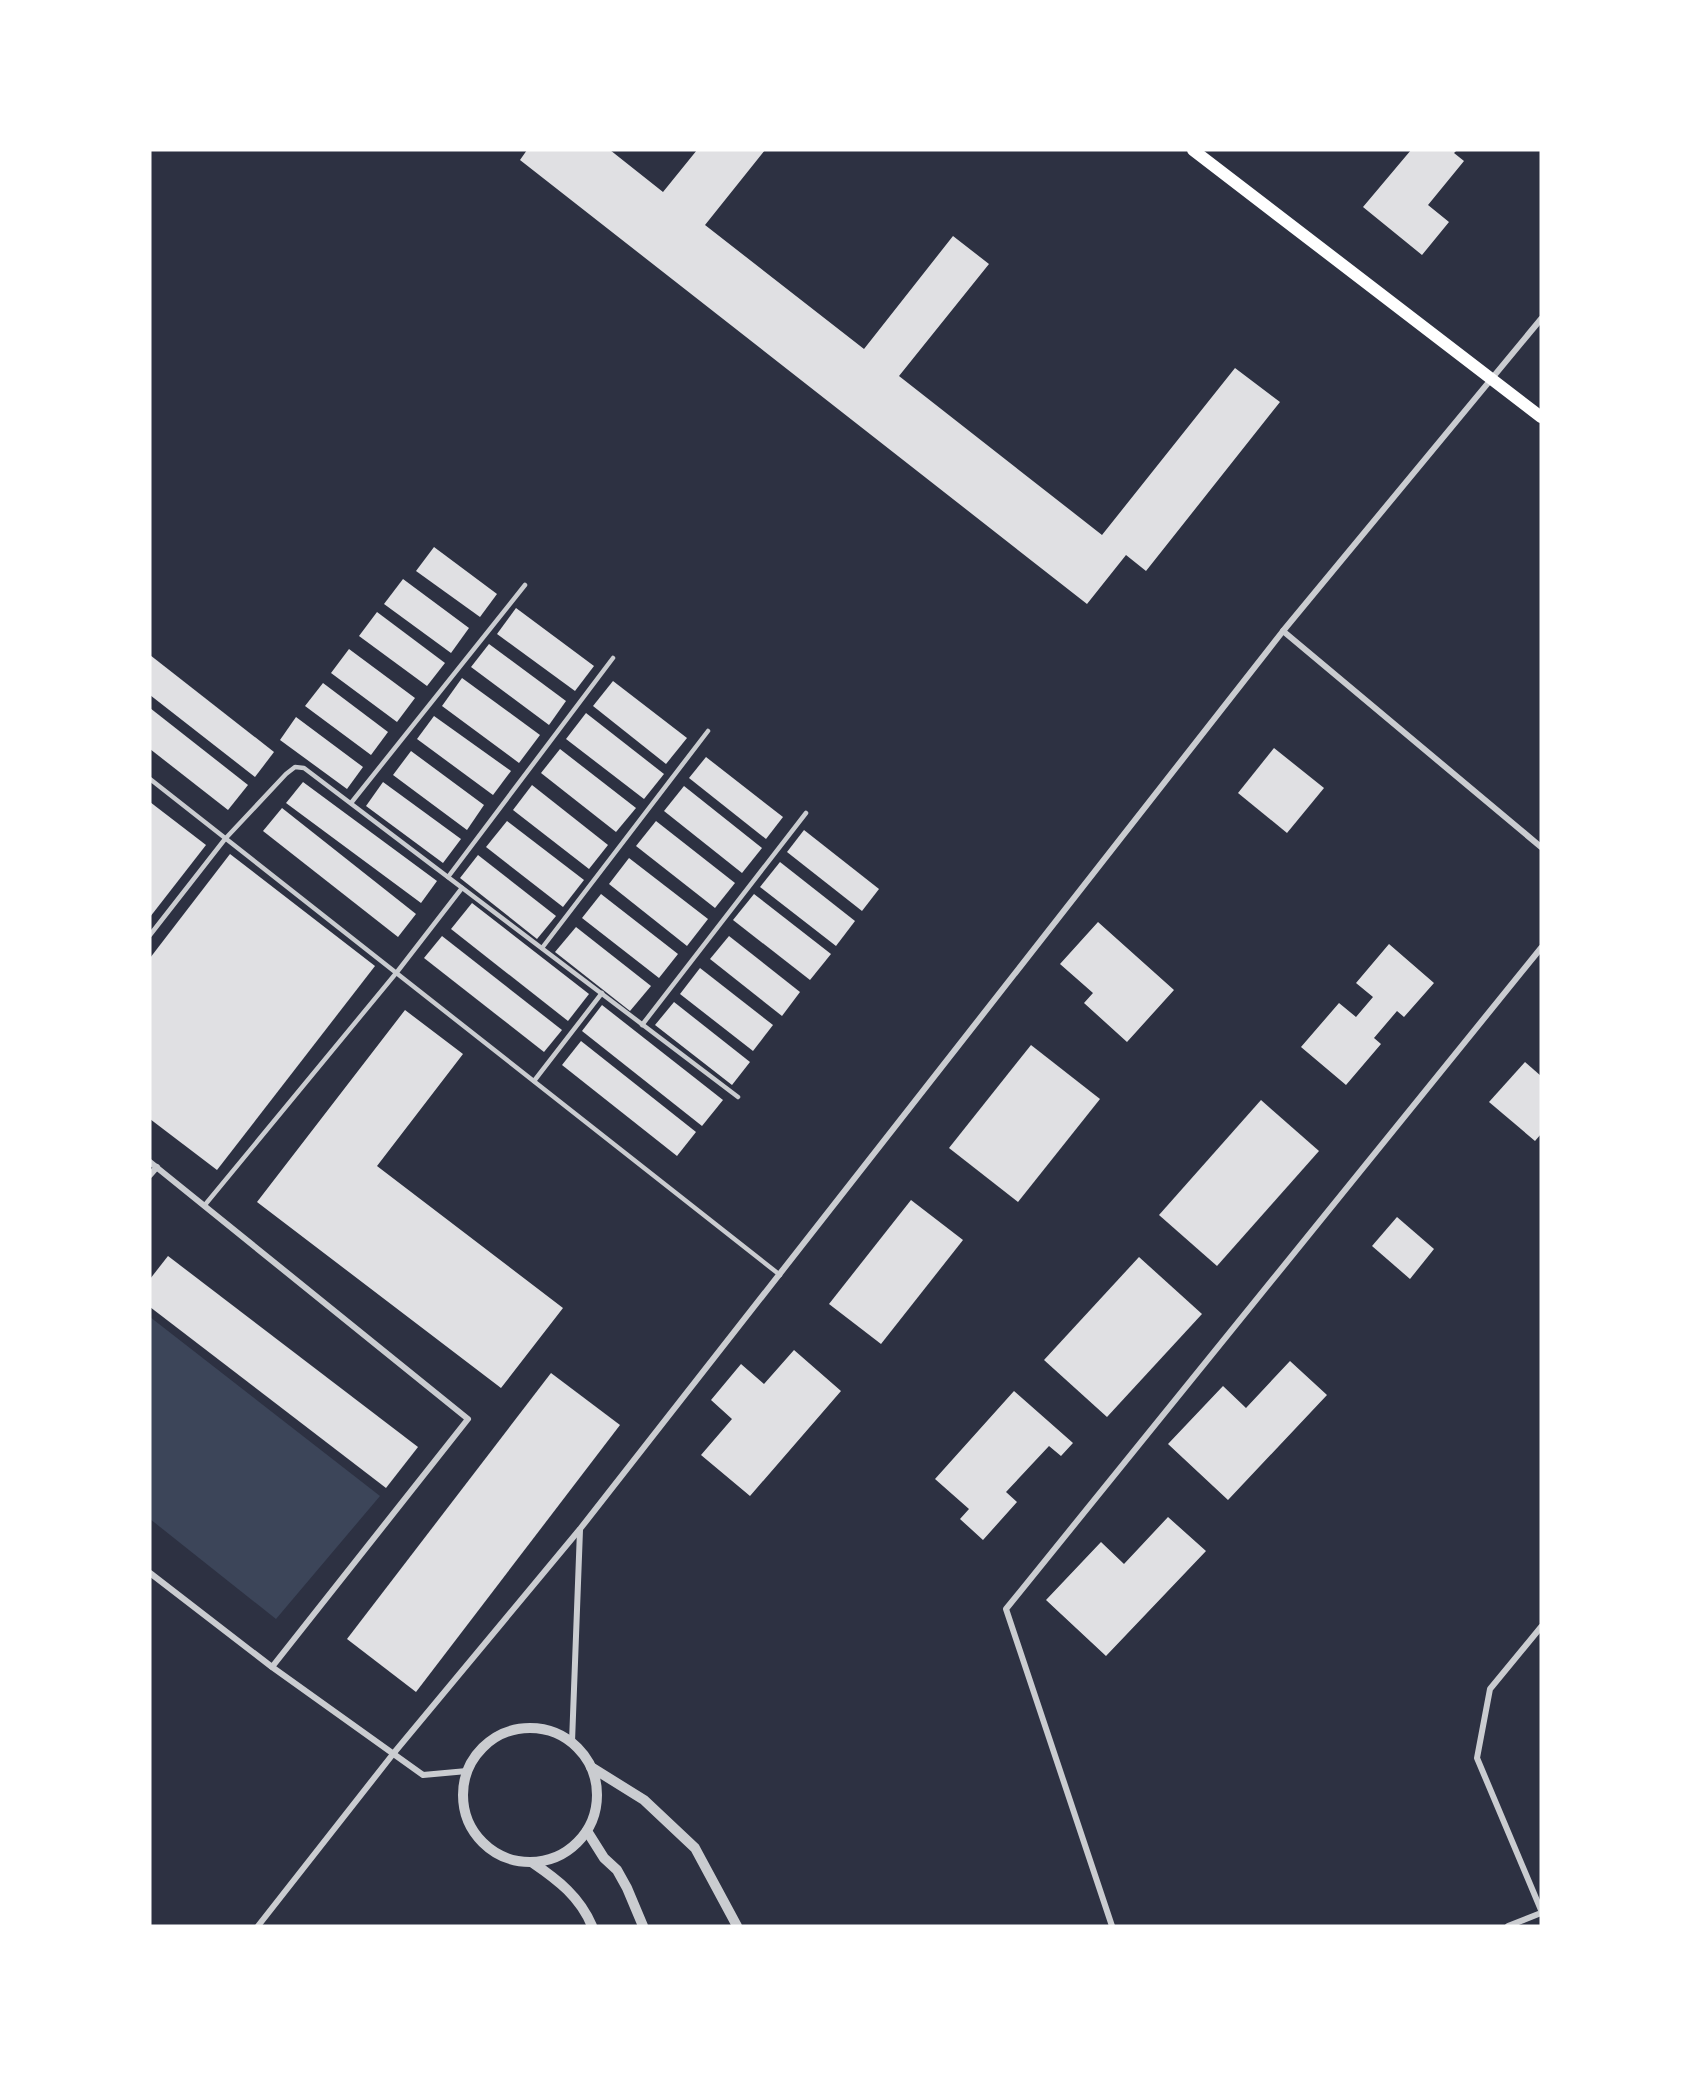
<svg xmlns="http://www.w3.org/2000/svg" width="1691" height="2076" viewBox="0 0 1691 2076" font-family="'Nunito Sans',sans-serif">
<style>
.green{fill:#3c4559}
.building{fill:#e0e0e3}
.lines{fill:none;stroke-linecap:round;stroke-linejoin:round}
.service{stroke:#caccd0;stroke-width:4.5}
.minor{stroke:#caccd0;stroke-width:6}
.tertiary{stroke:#caccd0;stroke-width:10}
.secondary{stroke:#fff;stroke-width:12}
</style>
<rect width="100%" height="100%" fill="#2d3142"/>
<polygon class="green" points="150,1317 380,1496 276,1619 150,1519"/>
<g class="building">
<polygon points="527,150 610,150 663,192 697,150 765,150 705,225 864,349 953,236 989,264 899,376 1102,535 1235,368 1280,402 1146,571 1126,555 1087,604 520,160"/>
<polygon points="1411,150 1457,150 1454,153 1464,161 1428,205 1449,222 1422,255 1363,207"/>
<polygon points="434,547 497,594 480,617 416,571"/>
<polygon points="403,579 469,628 451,653 384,604"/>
<polygon points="516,608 594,666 575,691 497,634"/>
<polygon points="377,612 445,663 427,686 359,636"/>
<polygon points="489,644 566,701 549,725 471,667"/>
<polygon points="349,649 415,698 397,722 331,673"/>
<polygon points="150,655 274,752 255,777 150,695"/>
<polygon points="462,678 540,735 519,763 442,706"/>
<polygon points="613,681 687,738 666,764 593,706"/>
<polygon points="323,683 388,732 371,755 305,706"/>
<polygon points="150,708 248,785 228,810 150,749"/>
<polygon points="586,713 664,774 644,799 566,739"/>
<polygon points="434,716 511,771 493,795 417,739"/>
<polygon points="296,717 363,767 347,789 280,740"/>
<polygon points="1274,748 1324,788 1287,833 1238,793"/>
<polygon points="560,749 636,808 616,832 541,773"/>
<polygon points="411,751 484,805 467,830 393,775"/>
<polygon points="706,757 783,817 766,839 689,778"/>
<polygon points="303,782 437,881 421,903 286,803"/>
<polygon points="383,782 461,839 443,863 366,806"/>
<polygon points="532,785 608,845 589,869 513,810"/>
<polygon points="684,786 762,848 742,873 664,811"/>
<polygon points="150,802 206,845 150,917"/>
<polygon points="282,808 416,914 398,937 263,831"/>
<polygon points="507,821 584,880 563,907 486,847"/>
<polygon points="656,821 735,883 715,908 636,846"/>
<polygon points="804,830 879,889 862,911 787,852"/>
<polygon points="230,854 375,966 217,1170 150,1119 150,958"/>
<polygon points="478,855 556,916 537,939 460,878"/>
<polygon points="629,858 708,919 687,946 609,884"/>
<polygon points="780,862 855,921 836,946 760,887"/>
<polygon points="601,894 678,954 659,978 582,918"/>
<polygon points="754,894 831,954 810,980 733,920"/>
<polygon points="472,903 589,994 568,1021 451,929"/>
<polygon points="1098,922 1174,990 1127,1042 1084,1003 1093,993 1060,964"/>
<polygon points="576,927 651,986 630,1011 555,952"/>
<polygon points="442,936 562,1030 544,1052 424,958"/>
<polygon points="729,936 800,992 782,1016 710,959"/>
<polygon points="1389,944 1434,983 1404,1017 1397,1011 1374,1038 1381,1044 1346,1085 1301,1047 1339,1003 1356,1017 1373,997 1356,983"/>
<polygon points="700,968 773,1025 753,1051 680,994"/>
<polygon points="674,1002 750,1062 732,1085 655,1025"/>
<polygon points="602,1005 723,1100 702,1126 582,1031"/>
<polygon points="405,1010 463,1054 377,1166 563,1308 501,1388 257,1202"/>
<polygon points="581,1041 696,1132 677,1156 562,1065"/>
<polygon points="1031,1045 1100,1099 1018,1202 949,1148"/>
<polygon points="1525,1062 1541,1076 1541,1134 1535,1141 1489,1102"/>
<polygon points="1261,1100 1319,1151 1217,1266 1159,1215"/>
<polygon points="911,1200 963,1240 881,1344 829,1304"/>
<polygon points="1397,1217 1434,1249 1410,1279 1372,1246"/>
<polygon points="168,1256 418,1447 386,1488 150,1307 150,1279"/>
<polygon points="1139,1257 1202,1314 1107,1417 1044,1360"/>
<polygon points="794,1350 841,1391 750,1496 701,1455 732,1419 711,1400 741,1364 764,1384"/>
<polygon points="1290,1361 1327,1395 1228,1500 1168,1444 1223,1386 1246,1408"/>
<polygon points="551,1373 620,1425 416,1692 347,1639"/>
<polygon points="1014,1391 1073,1443 1061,1456 1049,1446 1006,1492 1017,1502 983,1540 960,1519 969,1509 935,1479"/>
<polygon points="1168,1517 1206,1551 1106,1656 1046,1600 1101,1542 1124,1564"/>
</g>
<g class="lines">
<g class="service">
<polyline points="150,779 780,1275"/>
<polyline points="351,803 525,585"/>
<polyline points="448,877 613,658"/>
<polyline points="150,935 225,839 286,774 295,767 304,768 738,1097"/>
<polyline points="542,948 708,731"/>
<polyline points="642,1025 806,813"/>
<polyline points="534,1081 602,993"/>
<polyline points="204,1206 397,972 462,888"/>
</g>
<g class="minor">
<polyline points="1283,631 1541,847"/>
<polyline points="150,1162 468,1419 272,1667"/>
<polyline points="150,1175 157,1167"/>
<polyline points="150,1573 272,1667 423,1775 467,1771"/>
<polyline points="1541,1627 1490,1689 1477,1758 1541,1910"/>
<polyline points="572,1742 580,1530"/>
<polyline points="258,1926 393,1754 580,1529 1283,631 1541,319"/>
<polyline points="1112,1926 1006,1609 1541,948"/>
<polyline points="1508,1926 1541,1913"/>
</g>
<g class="tertiary">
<circle cx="530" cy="1795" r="67"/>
<polyline points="591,1767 644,1800 695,1848 737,1926"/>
<polyline points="587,1831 604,1858 617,1870 627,1888 643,1926"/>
<path d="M533 1863C558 1880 580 1897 592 1926"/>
</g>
<polyline class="secondary" points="1193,150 1541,417"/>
</g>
<rect width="1691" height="2076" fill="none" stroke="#ffffff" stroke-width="303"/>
</svg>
